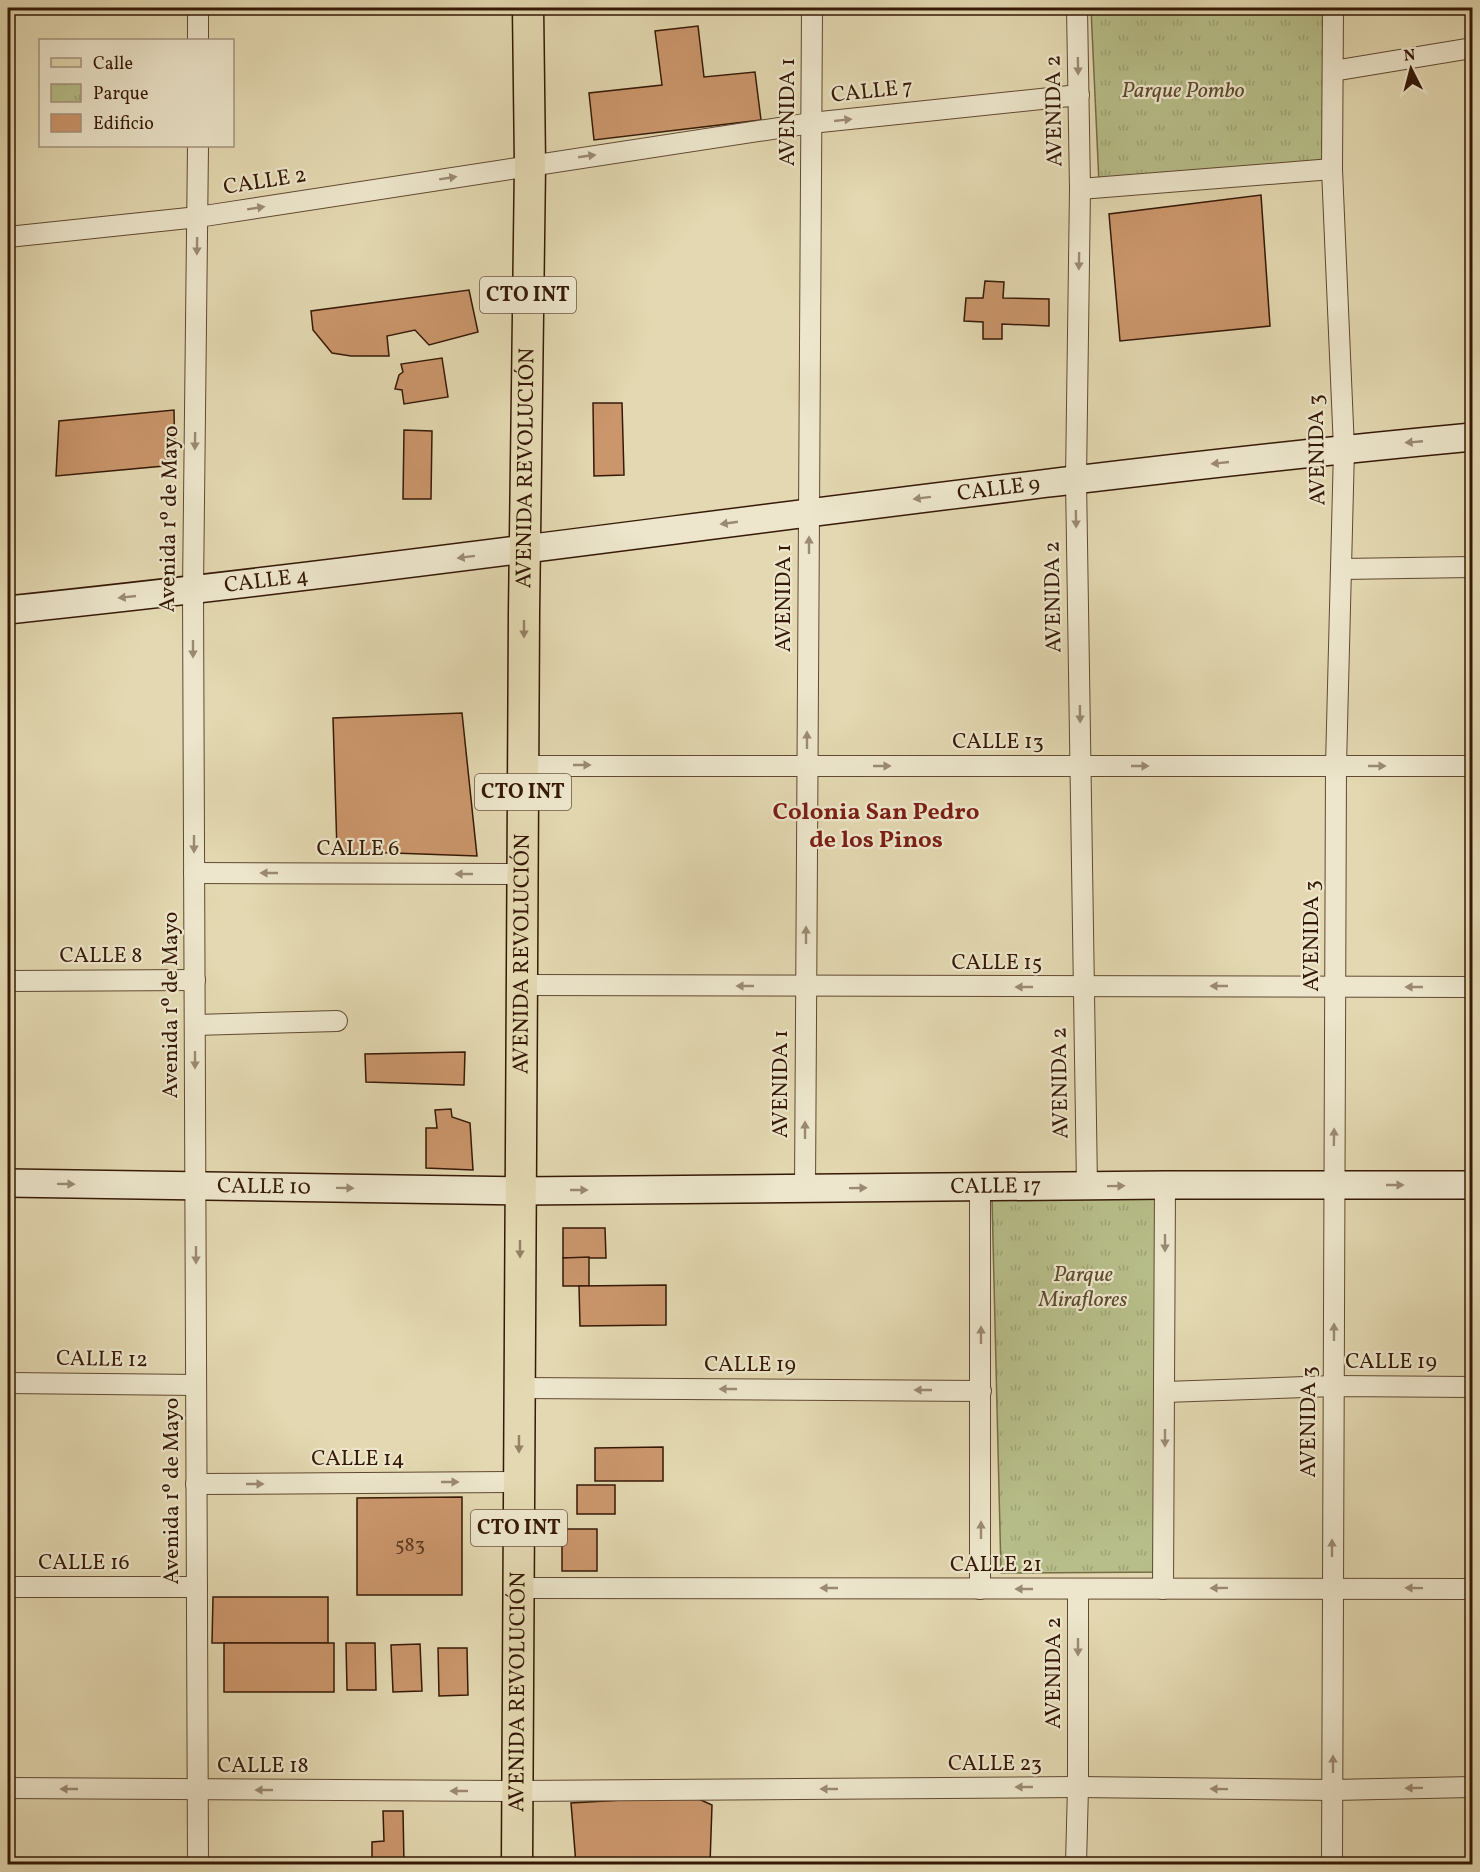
<svg xmlns="http://www.w3.org/2000/svg" width="1480" height="1872" viewBox="0 0 1480 1872" font-family="Vollkorn,serif">
<style>
.park{fill:url(#park-tufts);stroke:#766c48;stroke-width:1.5}
.building{fill:#cb966c;stroke:#361906;stroke-width:1.5}
.lines{fill:none;stroke-linecap:round;stroke-linejoin:round}
.street-casing{stroke:#614931;stroke-width:22}
.secondary-casing{stroke:#361906;stroke-width:30}
.primary-casing{stroke:#361906;stroke-width:33}
.street{stroke:#ede6cc;stroke-width:20}
.secondary{stroke:#ede6cc;stroke-width:27}
.primary{stroke:#e3d8b1;stroke-width:30}
.oneway{fill:#9b8a73}
.oneway2{fill:#958264}
.labels{text-anchor:middle;dominant-baseline:central;stroke-width:4.5;stroke-linejoin:round;paint-order:stroke}
.number-label{font-size:20px;fill:#5b3820}
.shield{fill:#ede6cc;stroke:#6d5641;stroke-width:1.5}
.shield-label{font-size:21px;font-weight:bold;fill:#361906}
.park-label{font-size:22px;font-style:italic;fill:#5d4b2d;stroke:#ede6cc}
.street-label{font-size:22px;fill:#361906;stroke:#ede6cc}
.neighbourhood-label{font-size:24px;font-weight:bold;fill:#7a1f14;stroke:#ede6cc}
</style>
<defs>
<pattern id="park-tufts" width="24" height="20" patternUnits="userSpaceOnUse" patternTransform="scale(1.5)"><rect width="24" height="20" fill="#b7be89"/><path d="M3 7l-1-3M5 7V3M7 7l1-3M15 17l-1-3M17 17v-4M19 17l1-3" fill="none" stroke="#9ea375"/></pattern>
</defs>
<rect width="100%" height="100%" fill="#e3d8b1"/>
<filter id="stains"><feTurbulence type="fractalNoise" baseFrequency=".00333" numOctaves="4"/><feColorMatrix values="0 0 0 0 .2 0 0 0 0 .09 0 0 0 0 .02 0 0 0 .5 -.17"/></filter>
<radialGradient id="worn" r=".72"><stop offset=".6" stop-color="#630" stop-opacity="0"/><stop offset="1" stop-color="#630" stop-opacity=".3"/></radialGradient>
<g class="park">
<polygon points="1091,8 1326,8 1327,161 1099,183"/>
<polygon points="1172,1197 1172,1572 1001,1573 992,1199"/>
</g>
<g class="building">
<polygon points="698,26 704,77 755,72 761,120 594,140 589,93 662,85 655,31"/>
<polygon points="1261,195 1270,326 1120,341 1109,214"/>
<polygon points="985,281 1004,282 1003,298 1049,299 1049,326 1002,324 1002,339 983,339 983,322 964,321 966,298 983,298"/>
<polygon points="469,290 478,332 429,345 415,330 387,336 389,356 351,356 332,353 313,330 311,311"/>
<polygon points="442,358 448,397 404,404 402,390 395,389 399,375 403,372 401,364"/>
<polygon points="593,403 622,403 624,475 594,476"/>
<polygon points="174,410 175,465 56,476 59,421"/>
<polygon points="404,430 432,431 431,499 403,499"/>
<polygon points="462,713 477,856 337,851 333,718"/>
<polygon points="465,1052 464,1085 366,1082 365,1054"/>
<polygon points="451,1109 452,1117 470,1123 473,1170 426,1168 426,1128 437,1128 435,1110"/>
<polygon points="563,1228 605,1228 606,1258 563,1258"/>
<polygon points="589,1257 589,1286 563,1286 563,1258"/>
<polygon points="666,1285 666,1325 580,1326 579,1286"/>
<polygon points="663,1447 663,1481 595,1481 595,1448"/>
<rect x="577" y="1485" width="38" height="29"/>
<polygon points="462,1497 462,1595 357,1595 357,1498"/>
<rect x="562" y="1529" width="35" height="42"/>
<polygon points="213,1597 328,1597 328,1643 212,1643"/>
<rect x="224" y="1643" width="110" height="49"/>
<polygon points="346,1643 375,1643 376,1690 347,1690"/>
<polygon points="420,1644 422,1691 393,1692 391,1645"/>
<polygon points="438,1648 467,1648 468,1695 439,1696"/>
<polygon points="692,1796 712,1805 710,1864 576,1864 571,1803"/>
<polygon points="383,1811 403,1811 404,1864 372,1864 372,1842 384,1841"/>
</g>
<g class="lines">
<defs>
<g id="street">
<polyline points="198,8 198,40"/>
<polyline points="1077,8 1080,189 1076,479 1087,1186"/>
<polyline points="1333,71 1472,48"/>
<polyline points="1080,189 1332,169"/>
<polyline points="8,237 198,217 811,123 1079,95"/>
<polyline points="1342,569 1472,567"/>
<polyline points="523,766 1472,766"/>
<polyline points="194,873 522,874"/>
<polyline points="8,981 195,980"/>
<polyline points="522,985 1472,987"/>
<polyline points="195,1025 337,1021"/>
<polyline points="980,1187 980,1589"/>
<polyline points="805,1189 812,8"/>
<polyline points="8,1383 196,1385"/>
<polyline points="520,1388 981,1391"/>
<polyline points="1165,1392 1334,1386 1472,1387"/>
<polyline points="196,1484 519,1482"/>
<polyline points="8,1587 197,1587"/>
<polyline points="519,1588 1472,1589"/>
<polyline points="1163,1589 1165,1185"/>
<polyline points="8,1788 517,1791 1078,1787 1333,1790 1472,1787"/>
<polyline points="198,1864 193,590 198,146"/>
<polyline points="1076,1864 1078,1787 1078,1589"/>
<polyline points="1332,1864 1336,766 1344,449 1332,169 1333,8"/>
</g>
<g id="secondary">
<path id="s1" d="M8 610C497 559 983 483 1472 437"/>
<path id="s2" d="M8 1183 521 1191 1165 1185H1472"/>
</g>
<g id="primary">
<path id="s3" d="M517 1864 524 613 530 165 528 8"/>
</g>
</defs>
<use href="#street" class="street-casing"/>
<use href="#secondary" class="secondary-casing"/>
<use href="#primary" class="primary-casing"/>
<use href="#street" class="street"/>
<use href="#secondary" class="secondary"/>
<use href="#primary" class="primary"/>
</g>
<defs><path id="oneway-solid" d="M-6-.8H1V-3.2L6.5 0L1 3.2V.8H-6Z" transform="scale(1.5)"/></defs>
<g class="oneway">
<use href="#oneway-solid" transform="translate(1078 66) rotate(89)"/>
<use href="#oneway-solid" transform="translate(843 120) rotate(-6)"/>
<use href="#oneway-solid" transform="translate(587 156) rotate(-8)"/>
<use href="#oneway-solid" transform="translate(448 178) rotate(-9)"/>
<use href="#oneway-solid" transform="translate(256 208) rotate(-9)"/>
<use href="#oneway-solid" transform="translate(197 246) rotate(91)"/>
<use href="#oneway-solid" transform="translate(1079 261) rotate(91)"/>
<use href="#oneway-solid" transform="translate(195 441) rotate(91)"/>
<use href="#oneway-solid" transform="translate(1414 442) rotate(175)"/>
<use href="#oneway-solid" transform="translate(1220 463) rotate(174)"/>
<use href="#oneway-solid" transform="translate(922 498) rotate(173)"/>
<use href="#oneway-solid" transform="translate(1076 519) rotate(89)"/>
<use href="#oneway-solid" transform="translate(729 523) rotate(172)"/>
<use href="#oneway-solid" transform="translate(809 545) rotate(-90)"/>
<use href="#oneway-solid" transform="translate(466 557) rotate(173)"/>
<use href="#oneway-solid" transform="translate(127 597) rotate(174)"/>
<use href="#oneway-solid" transform="translate(193 649) rotate(90)"/>
<use href="#oneway-solid" transform="translate(1080 714) rotate(89)"/>
<use href="#oneway-solid" transform="translate(807 740) rotate(-90)"/>
<use href="#oneway-solid" transform="translate(582 765)"/>
<use href="#oneway-solid" transform="translate(882 766)"/>
<use href="#oneway-solid" transform="translate(1140 766)"/>
<use href="#oneway-solid" transform="translate(1377 766)"/>
<use href="#oneway-solid" transform="translate(194 844) rotate(90)"/>
<use href="#oneway-solid" transform="translate(269 873) rotate(-180)"/>
<use href="#oneway-solid" transform="translate(464 874) rotate(-180)"/>
<use href="#oneway-solid" transform="translate(806 935) rotate(-90)"/>
<use href="#oneway-solid" transform="translate(745 986) rotate(-180)"/>
<use href="#oneway-solid" transform="translate(1219 986) rotate(180)"/>
<use href="#oneway-solid" transform="translate(1024 987) rotate(-180)"/>
<use href="#oneway-solid" transform="translate(1414 987) rotate(-180)"/>
<use href="#oneway-solid" transform="translate(195 1060) rotate(90)"/>
<use href="#oneway-solid" transform="translate(805 1130) rotate(-90)"/>
<use href="#oneway-solid" transform="translate(1334 1137) rotate(-89)"/>
<use href="#oneway-solid" transform="translate(66 1184) rotate(1)"/>
<use href="#oneway-solid" transform="translate(1395 1185)"/>
<use href="#oneway-solid" transform="translate(1116 1186) rotate(-1)"/>
<use href="#oneway-solid" transform="translate(345 1188) rotate(1)"/>
<use href="#oneway-solid" transform="translate(858 1188) rotate(-1)"/>
<use href="#oneway-solid" transform="translate(579 1190)"/>
<use href="#oneway-solid" transform="translate(1165 1243) rotate(90)"/>
<use href="#oneway-solid" transform="translate(196 1255) rotate(90)"/>
<use href="#oneway-solid" transform="translate(1334 1332) rotate(-90)"/>
<use href="#oneway-solid" transform="translate(981 1335) rotate(-90)"/>
<use href="#oneway-solid" transform="translate(728 1389) rotate(-180)"/>
<use href="#oneway-solid" transform="translate(923 1390) rotate(-180)"/>
<use href="#oneway-solid" transform="translate(1165 1438) rotate(90)"/>
<use href="#oneway-solid" transform="translate(450 1482)"/>
<use href="#oneway-solid" transform="translate(255 1484)"/>
<use href="#oneway-solid" transform="translate(981 1530) rotate(-90)"/>
<use href="#oneway-solid" transform="translate(1332 1548) rotate(-90)"/>
<use href="#oneway-solid" transform="translate(829 1588) rotate(-180)"/>
<use href="#oneway-solid" transform="translate(1219 1588) rotate(179)"/>
<use href="#oneway-solid" transform="translate(1414 1588) rotate(-179)"/>
<use href="#oneway-solid" transform="translate(1024 1589) rotate(-180)"/>
<use href="#oneway-solid" transform="translate(1078 1647) rotate(90)"/>
<use href="#oneway-solid" transform="translate(1333 1764) rotate(-90)"/>
<use href="#oneway-solid" transform="translate(1024 1787) rotate(180)"/>
<use href="#oneway-solid" transform="translate(1414 1788) rotate(179)"/>
<use href="#oneway-solid" transform="translate(69 1789) rotate(-180)"/>
<use href="#oneway-solid" transform="translate(829 1789) rotate(180)"/>
<use href="#oneway-solid" transform="translate(1219 1789) rotate(-179)"/>
<use href="#oneway-solid" transform="translate(264 1790) rotate(-180)"/>
<use href="#oneway-solid" transform="translate(459 1791) rotate(-180)"/>
</g>
<g class="oneway2">
<use href="#oneway-solid" transform="translate(524 629) rotate(90)"/>
<use href="#oneway-solid" transform="translate(520 1249) rotate(90)"/>
<use href="#oneway-solid" transform="translate(519 1444) rotate(90)"/>
</g>
<g class="labels">
<g class="number-label">
<text x="410" y="1546">583</text>
</g>
<g class="shield">
<rect x="480" y="277" width="96" height="36" rx="4.5"/>
<rect x="475" y="774" width="96" height="36" rx="4.5"/>
<rect x="471" y="1510" width="96" height="36" rx="4.5"/>
</g>
<g class="shield-label">
<text x="528" y="295">CTO INT</text>
<text x="523" y="792">CTO INT</text>
<text x="519" y="1528">CTO INT</text>
</g>
<g class="park-label">
<text x="1183" y="91">Parque Pombo</text>
<text x="1083" y="1275">Parque<tspan x="1083" dy="25">Miraflores</tspan></text>
</g>
<g class="street-label">
<text transform="translate(872 92) rotate(-6)">CALLE 7</text>
<text transform="translate(1055 111) rotate(-91)">AVENIDA 2</text>
<text transform="translate(788 112) rotate(-90)">AVENIDA 1</text>
<text transform="translate(265 182) rotate(-9)">CALLE 2</text>
<text transform="translate(1318 450) rotate(-91)">AVENIDA 3</text>
<text stroke="none"><textPath href="#s3" startOffset="1396">AVENIDA REVOLUCIÓN</textPath></text>
<text stroke="none"><textPath href="#s1" startOffset="998">CALLE 9</textPath></text>
<text transform="translate(170 519) rotate(-89)">Avenida 1º de Mayo</text>
<text stroke="none"><textPath href="#s1" startOffset="260">CALLE 4</textPath></text>
<text transform="translate(1054 597) rotate(-91)">AVENIDA 2</text>
<text transform="translate(784 598) rotate(-90)">AVENIDA 1</text>
<text x="998" y="742">CALLE 13</text>
<text x="358" y="849">CALLE 6</text>
<text transform="translate(1312 936) rotate(-90)">AVENIDA 3</text>
<text stroke="none"><textPath href="#s3" startOffset="910">AVENIDA REVOLUCIÓN</textPath></text>
<text x="101" y="956">CALLE 8</text>
<text x="997" y="963">CALLE 15</text>
<text transform="translate(171 1005) rotate(-90)">Avenida 1º de Mayo</text>
<text transform="translate(1061 1083) rotate(-91)">AVENIDA 2</text>
<text transform="translate(781 1084) rotate(-90)">AVENIDA 1</text>
<text stroke="none"><textPath href="#s2" startOffset="256">CALLE 10</textPath></text>
<text stroke="none"><textPath href="#s2" startOffset="988">CALLE 17</textPath></text>
<text transform="translate(102 1360) rotate(1)">CALLE 12</text>
<text x="1391" y="1362">CALLE 19</text>
<text x="750" y="1365">CALLE 19</text>
<text transform="translate(1309 1422) rotate(-90)">AVENIDA 3</text>
<text x="358" y="1459">CALLE 14</text>
<text transform="translate(172 1491) rotate(-90)">Avenida 1º de Mayo</text>
<text x="84" y="1563">CALLE 16</text>
<text x="996" y="1565">CALLE 21</text>
<text transform="translate(1054 1673) rotate(-90)">AVENIDA 2</text>
<text stroke="none"><textPath href="#s3" startOffset="172">AVENIDA REVOLUCIÓN</textPath></text>
<text x="995" y="1764">CALLE 23</text>
<text x="263" y="1766">CALLE 18</text>
</g>
<g class="neighbourhood-label">
<text x="876" y="813">Colonia San Pedro<tspan x="876" dy="28">de los Pinos</tspan></text>
</g>
</g>
<rect width="1480" height="1872" fill="none" stroke="#e3d8b1" stroke-width="30"/>
<rect x="9" y="9" width="1462" height="1854" fill="none" stroke="#361906" stroke-width="3"/>
<rect x="15" y="15" width="1450" height="1842" fill="none" stroke="#361906" stroke-width="1.5"/>
<rect x="39" y="39" width="195" height="108" fill="#ede6cc" stroke="#a4947d" stroke-width="1.5"/>
<rect x="51" y="58" width="30" height="9" fill="#e3d8b1" stroke="#a4947d" stroke-width="1.5"/>
<text x="93" y="69" font-size="18" fill="#361906">Calle</text>
<rect x="51" y="84" width="30" height="18" fill="url(#park-tufts)" stroke="#a4947d" stroke-width="1.5"/>
<text x="93" y="99" font-size="18" fill="#361906">Parque</text>
<rect x="51" y="114" width="30" height="18" fill="#cb966c" stroke="#a4947d" stroke-width="1.5"/>
<text x="93" y="129" font-size="18" fill="#361906">Edificio</text>
<g transform="translate(1411 69) rotate(354)" stroke="#ede6cc" stroke-width="4.5" paint-order="stroke">
<path d="M0-4.5L10 22L0 15L-10 22Z" fill="#361906"/>
<text y="-9" font-size="16" font-weight="bold" text-anchor="middle" fill="#361906">N</text>
</g>
<rect width="100%" height="100%" filter="url(#stains)"/>
<rect width="100%" height="100%" fill="url(#worn)"/>
</svg>
